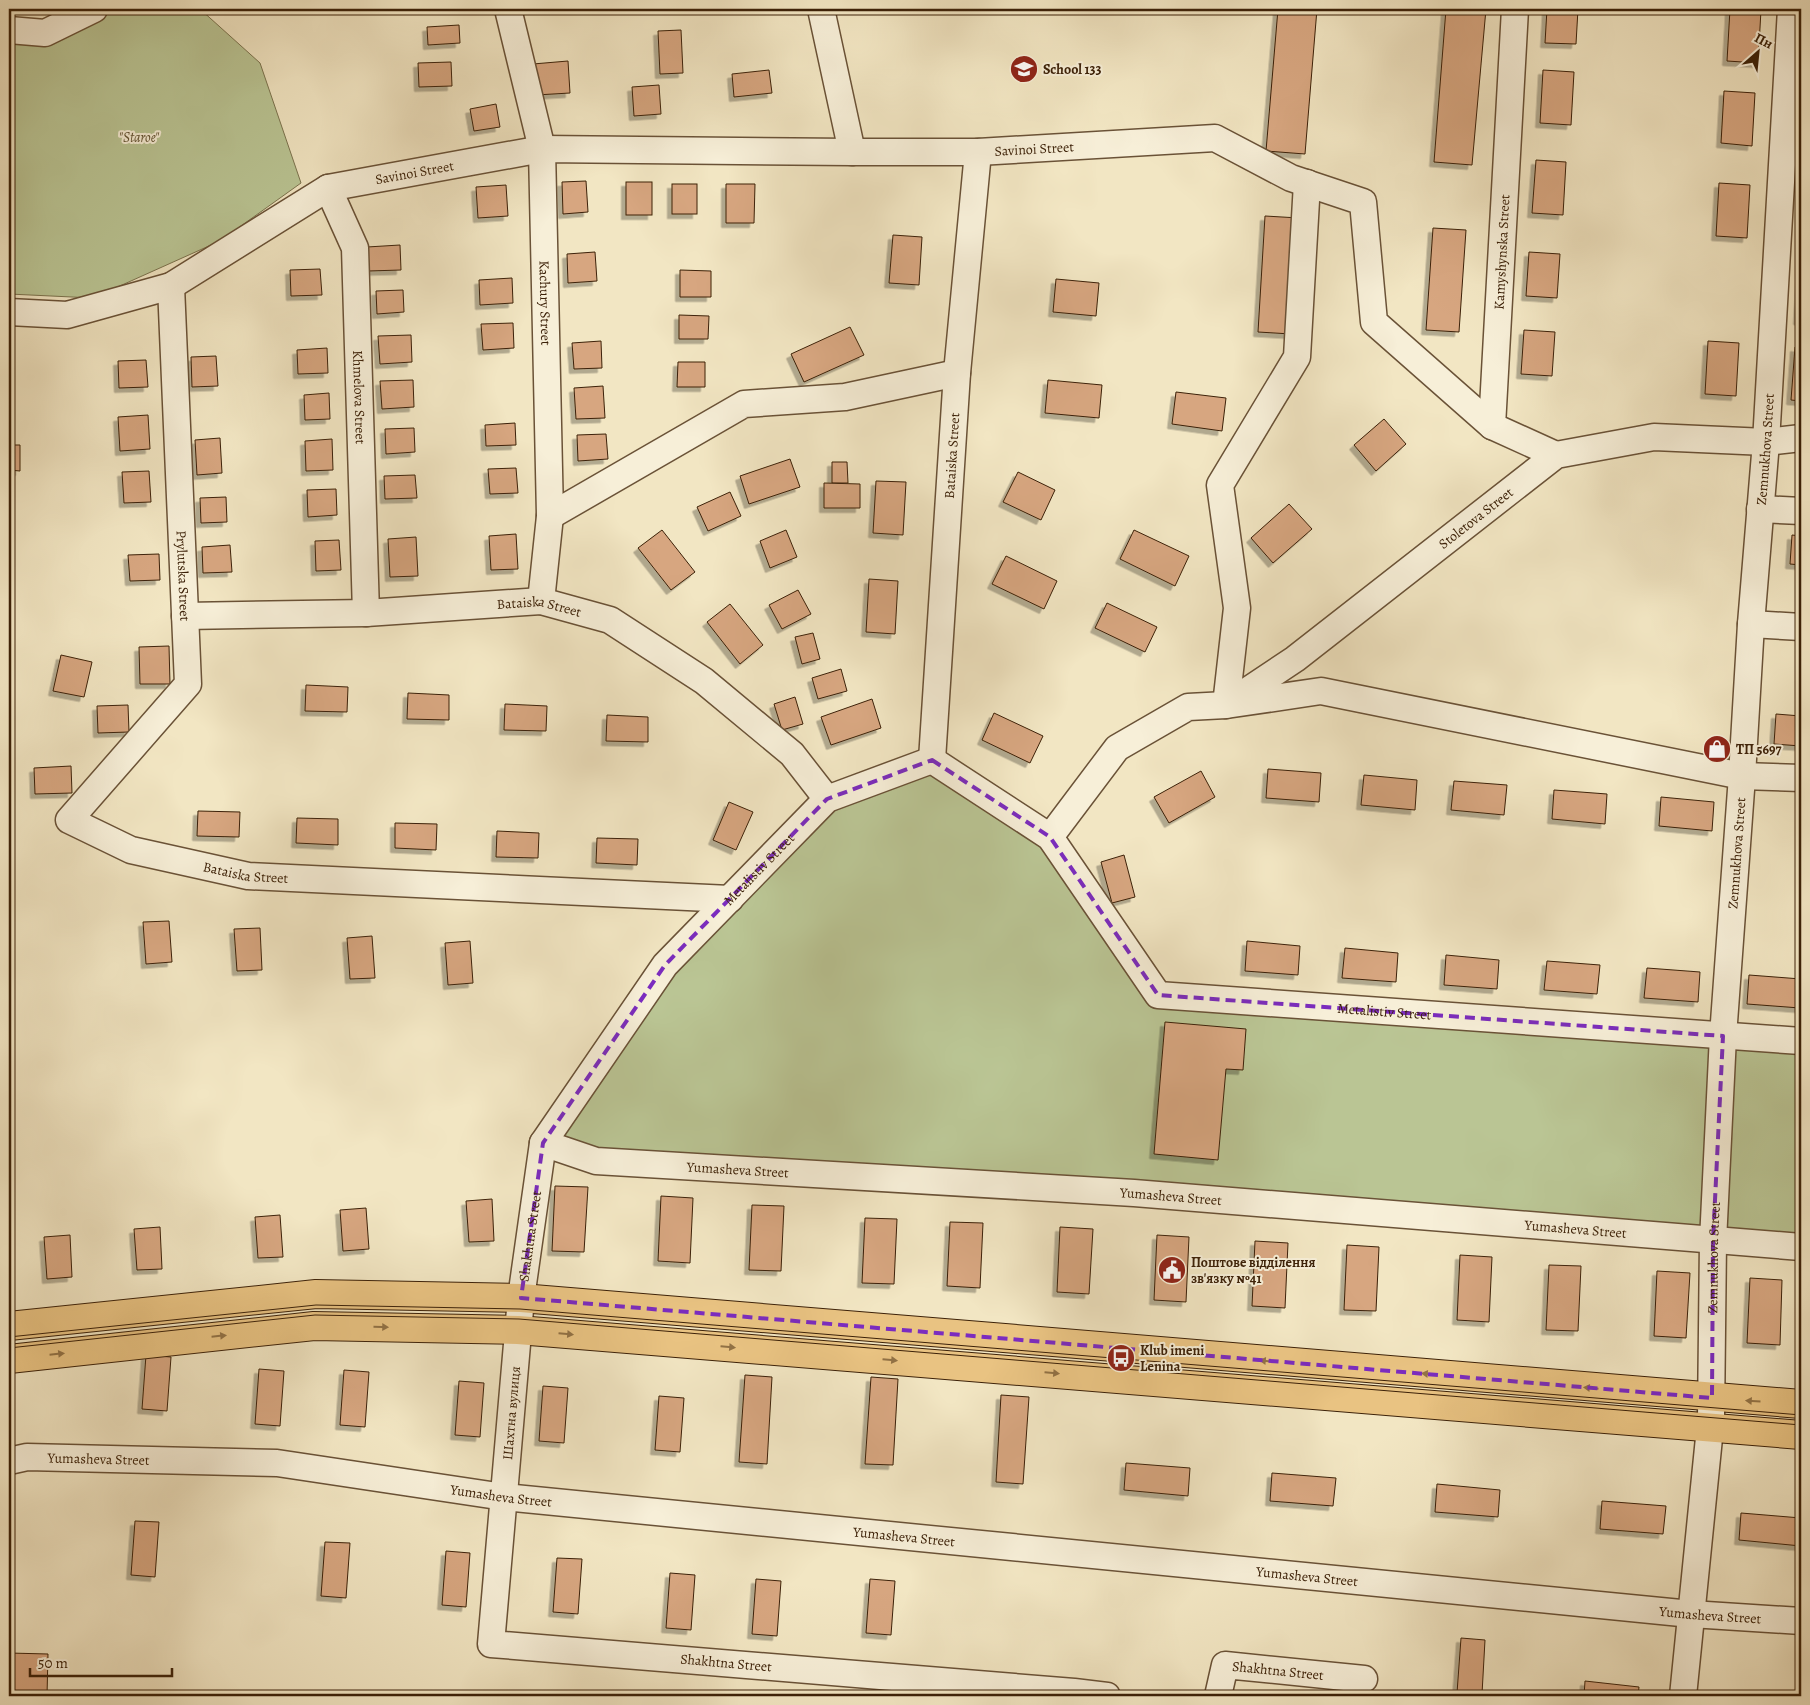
<svg xmlns="http://www.w3.org/2000/svg" width="1810" height="1705" viewBox="0 0 1810 1705" font-family="Alegreya,serif">
<style>
.green{fill:#bac594;stroke:#7b734e}
.building{fill:#d7a680;stroke:#3c2108;filter:url(#shadow)}
.lines{fill:none;stroke-linecap:round;stroke-linejoin:round}
.minor-casing{stroke:#6a5237;stroke-width:29}
.major-casing{stroke:#3c2108;stroke-width:30}
.minor{stroke:#f7efd8;stroke-width:26}
.major{stroke:#e9c382;stroke-width:28}
.tram{stroke:#3c2108;stroke-width:1}
.oneway{fill:#927245}
.marked{fill:none;stroke:#7b2cbf;stroke-width:4;stroke-dasharray:10 6;stroke-linejoin:round}
.labels{text-anchor:middle;dominant-baseline:central;stroke-width:4;stroke-linejoin:round;paint-order:stroke}
.poi-label{font-size:14px;font-weight:bold;fill:#3c2108;stroke:#f7efd8;text-anchor:start}
.park-label{font-size:14px;font-style:italic;fill:#625232;stroke:#f7efd8}
.street-label{font-size:14px;fill:#3c2108;stroke:#f7efd8}
</style>
<defs>
<filter id="shadow"><feDropShadow dx="-4.5" dy="4.5" stdDeviation="0" flood-color="#0004"/></filter>
</defs>
<rect width="100%" height="100%" fill="#f2e6c3"/>
<filter id="stains"><feTurbulence type="fractalNoise" baseFrequency=".004" numOctaves="4"/><feColorMatrix values="0 0 0 0 .2 0 0 0 0 .09 0 0 0 0 .02 0 0 0 .5 -.17"/></filter>
<radialGradient id="worn" r=".72"><stop offset=".6" stop-color="#630" stop-opacity="0"/><stop offset="1" stop-color="#630" stop-opacity=".3"/></radialGradient>
<g class="green">
<polygon points="105,9 200,9 260,63 301,183 220,241 93,298 9,294 9,37"/>
<polygon points="930,771 1043,846 1155,1006 1801,1048 1801,1236 601,1152 558,1138 674,973 834,809"/>
</g>
<g class="building">
<polygon points="1278,9 1317,9 1305,154 1266,151"/>
<polygon points="1446,9 1486,9 1472,165 1434,162"/>
<polygon points="1547,9 1578,9 1576,44 1545,43"/>
<polygon points="1730,9 1761,10 1758,63 1727,61"/>
<polygon points="459,25 460,43 428,45 427,27"/>
<polygon points="681,30 683,73 660,74 658,31"/>
<polygon points="568,61 570,93 536,95 533,64"/>
<polygon points="451,62 452,86 419,87 418,63"/>
<polygon points="769,70 772,93 734,97 732,74"/>
<polygon points="1543,70 1574,72 1571,125 1540,123"/>
<polygon points="659,85 661,114 634,116 632,87"/>
<polygon points="1724,91 1755,93 1752,146 1721,143"/>
<polygon points="496,104 500,127 474,131 470,109"/>
<polygon points="1536,160 1566,162 1563,215 1532,213"/>
<polygon points="586,181 588,212 563,214 562,182"/>
<rect x="626" y="182" width="26" height="33"/>
<polygon points="1719,183 1750,185 1747,238 1716,236"/>
<rect x="672" y="184" width="25" height="30"/>
<polygon points="726,184 755,184 754,223 726,223"/>
<polygon points="506,185 508,216 478,218 476,187"/>
<polygon points="1265,216 1299,218 1291,334 1258,332"/>
<polygon points="1433,228 1466,230 1459,332 1426,330"/>
<polygon points="893,235 922,237 919,285 889,283"/>
<polygon points="400,245 401,270 368,271 367,247"/>
<polygon points="595,252 597,281 568,283 567,254"/>
<polygon points="1529,252 1560,254 1557,298 1526,296"/>
<polygon points="320,269 322,295 291,296 290,270"/>
<polygon points="1801,269 1801,321 1798,320"/>
<polygon points="680,270 711,271 711,297 680,297"/>
<polygon points="512,278 513,303 480,305 479,280"/>
<polygon points="1056,279 1099,283 1096,316 1053,312"/>
<polygon points="403,290 404,312 377,314 376,291"/>
<polygon points="679,315 709,316 708,339 679,339"/>
<polygon points="513,323 514,348 483,350 481,324"/>
<polygon points="850,327 864,355 804,382 791,354"/>
<polygon points="1524,330 1555,332 1552,376 1521,374"/>
<polygon points="411,335 412,362 380,364 378,336"/>
<polygon points="601,341 602,368 574,369 572,343"/>
<polygon points="1708,341 1739,343 1736,396 1705,394"/>
<polygon points="1795,347 1801,348 1801,401 1791,400"/>
<polygon points="327,348 328,373 298,374 297,350"/>
<polygon points="216,356 218,386 192,387 191,357"/>
<polygon points="146,360 148,387 119,388 118,361"/>
<polygon points="678,362 705,362 705,387 677,387"/>
<polygon points="413,380 414,407 382,409 380,381"/>
<polygon points="1048,380 1102,385 1099,418 1045,413"/>
<polygon points="603,386 605,418 576,419 574,388"/>
<polygon points="1176,392 1226,398 1222,431 1172,424"/>
<polygon points="329,393 330,419 305,420 304,395"/>
<polygon points="148,415 150,449 120,451 118,417"/>
<polygon points="1384,419 1406,444 1376,471 1354,445"/>
<polygon points="515,423 516,445 486,446 485,425"/>
<polygon points="414,428 415,452 386,454 385,429"/>
<polygon points="606,434 608,459 578,461 577,435"/>
<polygon points="220,438 222,473 197,475 195,440"/>
<polygon points="332,439 333,470 306,471 305,441"/>
<polygon points="9,445 20,445 20,471 9,470"/>
<polygon points="790,459 800,487 749,504 740,476"/>
<polygon points="832,462 847,462 848,483 832,483"/>
<polygon points="516,468 518,493 490,494 488,469"/>
<polygon points="149,471 151,502 124,503 122,472"/>
<polygon points="1018,472 1055,490 1041,520 1003,502"/>
<polygon points="415,475 417,498 385,499 384,476"/>
<polygon points="876,481 906,482 903,535 873,533"/>
<polygon points="824,483 860,484 860,508 824,508"/>
<polygon points="336,489 337,515 308,517 307,490"/>
<polygon points="730,492 741,516 708,531 697,507"/>
<polygon points="226,497 227,522 201,523 200,498"/>
<polygon points="1289,504 1312,529 1273,563 1251,538"/>
<polygon points="662,530 695,572 671,590 638,548"/>
<polygon points="786,530 797,557 770,568 760,541"/>
<polygon points="1134,530 1189,556 1175,586 1120,559"/>
<polygon points="516,534 518,569 491,570 489,536"/>
<polygon points="1792,535 1801,536 1801,565 1790,564"/>
<polygon points="416,537 418,576 390,577 388,539"/>
<polygon points="339,540 341,570 316,571 315,541"/>
<polygon points="230,545 232,572 203,573 202,547"/>
<polygon points="159,554 160,580 130,581 128,555"/>
<polygon points="1006,556 1057,581 1044,609 992,584"/>
<polygon points="869,579 898,581 895,634 866,632"/>
<polygon points="798,590 811,614 782,629 769,605"/>
<polygon points="1107,603 1157,627 1145,652 1095,628"/>
<polygon points="730,604 763,645 740,664 707,622"/>
<polygon points="813,633 820,659 802,664 795,637"/>
<polygon points="169,646 170,684 140,684 139,647"/>
<polygon points="61,655 92,662 84,697 53,691"/>
<polygon points="841,669 847,691 818,699 812,678"/>
<polygon points="306,685 348,687 347,712 305,711"/>
<polygon points="408,693 449,695 449,720 407,719"/>
<polygon points="795,697 803,724 782,730 774,704"/>
<polygon points="872,699 881,728 831,745 821,717"/>
<polygon points="505,704 547,706 546,731 504,730"/>
<polygon points="128,705 129,732 98,733 97,706"/>
<polygon points="994,713 1043,736 1030,763 982,740"/>
<polygon points="1776,714 1801,716 1801,746 1774,744"/>
<polygon points="607,715 648,717 648,742 606,741"/>
<polygon points="71,766 72,793 35,794 34,768"/>
<polygon points="1268,769 1321,773 1319,802 1266,798"/>
<polygon points="1201,771 1215,797 1169,823 1154,797"/>
<polygon points="1364,775 1417,780 1415,810 1361,805"/>
<polygon points="1454,781 1507,785 1504,815 1451,810"/>
<polygon points="1554,790 1607,794 1605,824 1552,819"/>
<polygon points="1661,797 1714,802 1712,831 1659,826"/>
<polygon points="729,802 753,812 736,850 713,840"/>
<polygon points="198,811 240,812 239,837 197,836"/>
<polygon points="297,818 338,819 338,845 296,843"/>
<polygon points="395,823 437,824 436,850 395,848"/>
<polygon points="497,831 539,833 538,858 496,857"/>
<polygon points="597,838 638,839 637,865 596,863"/>
<polygon points="1124,855 1135,897 1112,903 1101,862"/>
<polygon points="169,921 172,962 146,964 143,922"/>
<polygon points="260,928 262,970 237,971 234,929"/>
<polygon points="372,936 375,978 350,979 347,938"/>
<polygon points="470,941 473,983 448,985 445,943"/>
<polygon points="1247,941 1300,946 1298,975 1245,971"/>
<polygon points="1345,948 1398,953 1396,982 1342,978"/>
<polygon points="1446,955 1499,960 1497,989 1444,985"/>
<polygon points="1547,961 1600,965 1597,994 1544,990"/>
<polygon points="1647,968 1700,972 1698,1002 1644,998"/>
<polygon points="1749,975 1801,979 1800,1008 1747,1004"/>
<polygon points="1165,1022 1246,1029 1243,1070 1226,1069 1218,1160 1154,1154"/>
<polygon points="555,1186 588,1187 584,1252 552,1251"/>
<polygon points="661,1196 693,1198 690,1263 658,1261"/>
<polygon points="492,1199 494,1241 469,1242 466,1201"/>
<polygon points="752,1205 784,1206 781,1271 749,1270"/>
<polygon points="366,1208 369,1249 343,1251 340,1210"/>
<polygon points="280,1215 283,1257 258,1258 255,1217"/>
<polygon points="865,1218 897,1219 894,1284 862,1283"/>
<polygon points="950,1222 983,1223 980,1288 947,1286"/>
<polygon points="160,1227 162,1269 137,1270 134,1229"/>
<polygon points="1060,1227 1093,1229 1089,1294 1057,1292"/>
<polygon points="70,1235 72,1277 47,1279 44,1237"/>
<polygon points="1157,1235 1189,1237 1186,1302 1154,1300"/>
<polygon points="1255,1241 1288,1243 1285,1308 1252,1306"/>
<polygon points="1347,1245 1379,1247 1376,1311 1344,1310"/>
<polygon points="1460,1255 1492,1257 1489,1322 1457,1320"/>
<polygon points="1549,1265 1581,1266 1578,1331 1546,1330"/>
<polygon points="1657,1271 1690,1273 1686,1338 1654,1336"/>
<polygon points="1750,1278 1782,1280 1780,1345 1747,1343"/>
<polygon points="146,1355 171,1357 167,1411 142,1409"/>
<polygon points="259,1369 284,1371 280,1426 255,1424"/>
<polygon points="344,1370 369,1372 365,1427 340,1425"/>
<polygon points="745,1375 772,1377 767,1464 739,1462"/>
<polygon points="871,1377 898,1379 893,1465 865,1464"/>
<polygon points="459,1381 484,1383 480,1437 455,1435"/>
<polygon points="543,1386 568,1388 564,1443 539,1441"/>
<polygon points="1001,1395 1029,1397 1023,1484 996,1482"/>
<polygon points="659,1396 684,1398 680,1452 655,1450"/>
<polygon points="1126,1463 1190,1468 1188,1496 1124,1490"/>
<polygon points="1272,1473 1336,1478 1333,1506 1270,1501"/>
<polygon points="1437,1484 1500,1490 1498,1517 1435,1512"/>
<polygon points="1602,1501 1666,1506 1663,1534 1600,1529"/>
<polygon points="1741,1513 1801,1518 1801,1546 1739,1540"/>
<polygon points="135,1521 159,1522 155,1577 131,1575"/>
<polygon points="325,1542 350,1543 346,1598 321,1596"/>
<polygon points="446,1551 470,1553 466,1607 442,1605"/>
<polygon points="557,1558 582,1559 578,1614 553,1612"/>
<polygon points="670,1573 695,1575 691,1630 666,1628"/>
<polygon points="756,1579 781,1581 777,1636 752,1634"/>
<polygon points="870,1579 895,1581 891,1635 866,1633"/>
<polygon points="1461,1638 1485,1640 1482,1694 1457,1693"/>
<polygon points="9,1653 48,1654 47,1696 9,1696"/>
<polygon points="1585,1681 1639,1687 1638,1696 1584,1696"/>
</g>
<g class="lines">
<defs>
<g id="minor">
<path id="s1" d="M508 9 542 149 550 516 541 601"/>
<polyline points="821,9 852,152"/>
<polyline points="1515,9 1492,426 1556,455"/>
<polyline points="9,30 45,33 94,9"/>
<path id="s2" d="M328 188 355 248 366 613"/>
<path id="s3" d="M171 286 188 684 69 820 131 850 248 876 730 899"/>
<path id="s4" d="M9 312 67 315 171 286 328 188 542 149 852 152H978L1215 138 1291 178 1363 202 1374 322 1492 426"/>
<polyline points="1760,509 1801,511"/>
<polyline points="550,516 744,404 845,397 957,373"/>
<path id="s5" d="M185 616 366 613 541 601 610 620 704 681 792 754 827 799"/>
<polyline points="1751,624 1801,627"/>
<path id="s6" d="M1232 701 1295 659 1556 455 1654 437 1766 442 1801 438"/>
<polyline points="1226,705 1237,608 1220,485 1297,357 1307,183"/>
<path id="s7" d="M932 760 957 373 978 152"/>
<polyline points="1050,837 1117,748 1188,707 1226,705 1321,691 1742,776 1801,778"/>
<path id="s8" d="M543 1143 596 1161 1134 1193 1801 1247"/>
<path id="s9" d="M9 1461 27 1457 277 1463 504 1497 1691 1614 1801 1621"/>
<path id="s10" d="M1107 1696 1074 1692 491 1644 521 1298 543 1143 665 965 827 799 932 760 1050 837 1158 995 1801 1041"/>
<path id="s11" d="M1218 1696 1225 1665 1364 1679"/>
<path id="s12" d="M1683 1696 1711 1418 1713 1241 1723 1036 1742 776 1751 624 1766 442 1791 9"/>
</g>
<g id="major">
<polyline points="9,1326 316,1294 521,1298 1801,1404"/>
<polyline points="9,1359 314,1326 518,1330 1801,1435"/>
</g>
</defs>
<use href="#minor" class="minor-casing"/>
<use href="#major" class="major-casing"/>
<use href="#minor" class="minor"/>
<use href="#major" class="major"/>
<g class="tram">
<polyline points="9,1337 316,1305 520,1309 1801,1415"/>
<polyline points="9,1348 315,1315 519,1319 1801,1425"/>
</g>
</g>
<defs><path id="oneway-solid" d="M-6-.8H1V-3.2L6.5 0L1 3.2V.8H-6Z" transform="scale(1.25)"/></defs>
<g class="oneway">
<use href="#oneway-solid" transform="translate(381 1327) rotate(1)"/>
<use href="#oneway-solid" transform="translate(566 1334) rotate(5)"/>
<use href="#oneway-solid" transform="translate(219 1336) rotate(-6)"/>
<use href="#oneway-solid" transform="translate(728 1347) rotate(5)"/>
<use href="#oneway-solid" transform="translate(57 1354) rotate(-6)"/>
<use href="#oneway-solid" transform="translate(890 1360) rotate(5)"/>
<use href="#oneway-solid" transform="translate(1267 1361) rotate(-175)"/>
<use href="#oneway-solid" transform="translate(1052 1373) rotate(5)"/>
<use href="#oneway-solid" transform="translate(1429 1374) rotate(-175)"/>
<use href="#oneway-solid" transform="translate(1591 1388) rotate(-175)"/>
<use href="#oneway-solid" transform="translate(1753 1401) rotate(-176)"/>
</g>
<path class="marked" d="M932 760 1050 837 1158 995 1723 1036 1713 1241 1712 1398 521 1298 543 1143 665 965 827 799Z"/>
<defs>
<symbol id="school-disc" viewBox="-11 -11 22 22"><circle r="9.5" fill="#8f2418" stroke="#f7efd8"/><path d="M0-5L7-2L0 1L-7-2ZM-4 1L0 2.5L4 1V4Q0 6-4 4Z" fill="#fff"/></symbol>
<symbol id="shop-disc" viewBox="-11 -11 22 22"><circle r="9.5" fill="#8f2418" stroke="#f7efd8"/><path d="M-5-2.5h2.3a2.7 3.5 0 0 1 5.4 0H5L5.5 6h-11ZM-1.5-2.5h3a1.5 2.3 0 0 0-3 0Z" fill="#fff"/></symbol>
<symbol id="civic-disc" viewBox="-11 -11 22 22"><circle r="9.5" fill="#8f2418" stroke="#f7efd8"/><path d="M-.6-6.5H3V-4.5H.6V-3L4-1V1h2V6H-6V1h2V-1L-.6-3ZM-1.2 2.5V6h2.4V2.5Z" fill="#fff"/></symbol>
<symbol id="bus-disc" viewBox="-11 -11 22 22"><circle r="9.5" fill="#8f2418" stroke="#f7efd8"/><path d="M-5-6H5V4H4V6H2V4H-2V6H-4V4H-5ZM-3.5-4V0h7V-4ZM-3.5 1.2v1.5H-2V1.2ZM2 1.2v1.5H3.5V1.2Z" fill="#fff"/></symbol>
</defs>
<g fill-rule="evenodd">
<use href="#school-disc" x="1008" y="53" width="32" height="32"/>
<use href="#shop-disc" x="1701" y="733" width="32" height="32"/>
<use href="#civic-disc" x="1156" y="1254" width="32" height="32"/>
<use href="#bus-disc" x="1105" y="1342" width="32" height="32"/>
</g>
<g class="labels">
<g class="poi-label">
<text x="1043" y="69">School 133</text>
<text x="1736" y="749">ТП 5697</text>
<text x="1191" y="1262">Поштове відділення<tspan x="1191" dy="16">зв'язку №41</tspan></text>
<text x="1140" y="1350">Klub imeni<tspan x="1140" dy="16">Lenina</tspan></text>
</g>
<g class="park-label">
<text x="139" y="137">"Staroe"</text>
</g>
<g class="street-label">
<text stroke="none"><textPath href="#s4" startOffset="1061">Savinoi Street</textPath></text>
<text stroke="none"><textPath href="#s4" startOffset="439">Savinoi Street</textPath></text>
<text transform="translate(1502 252) rotate(-87)">Kamyshynska Street</text>
<text stroke="none"><textPath href="#s1" startOffset="298">Kachury Street</textPath></text>
<text stroke="none"><textPath href="#s2" startOffset="215">Khmelova Street</textPath></text>
<text stroke="none"><textPath href="#s12" startOffset="1250">Zemnukhova Street</textPath></text>
<text stroke="none"><textPath href="#s7" startOffset="305">Bataiska Street</textPath></text>
<text stroke="none"><textPath href="#s6" startOffset="305">Stoletova Street</textPath></text>
<text stroke="none"><textPath href="#s3" startOffset="290">Prylutska Street</textPath></text>
<text stroke="none"><textPath href="#s5" startOffset="355">Bataiska Street</textPath></text>
<text stroke="none"><textPath href="#s12" startOffset="845">Zemnukhova Street</textPath></text>
<text stroke="none"><textPath href="#s10" startOffset="1472">Metalistiv Street</textPath></text>
<text stroke="none"><textPath href="#s3" startOffset="765">Bataiska Street</textPath></text>
<text stroke="none"><textPath href="#s10" startOffset="2241">Metalistiv Street</textPath></text>
<text stroke="none"><textPath href="#s8" startOffset="198">Yumasheva Street</textPath></text>
<text stroke="none"><textPath href="#s8" startOffset="632">Yumasheva Street</textPath></text>
<text stroke="none"><textPath href="#s8" startOffset="1038">Yumasheva Street</textPath></text>
<text stroke="none"><textPath href="#s10" startOffset="1028">Shakhtna Street</textPath></text>
<text stroke="none"><textPath href="#s12" startOffset="440">Zemnukhova Street</textPath></text>
<text stroke="none"><textPath href="#s10" startOffset="850">Шахтна вулиця</textPath></text>
<text stroke="none"><textPath href="#s9" startOffset="90">Yumasheva Street</textPath></text>
<text stroke="none"><textPath href="#s9" startOffset="495">Yumasheva Street</textPath></text>
<text stroke="none"><textPath href="#s9" startOffset="900">Yumasheva Street</textPath></text>
<text stroke="none"><textPath href="#s9" startOffset="1305">Yumasheva Street</textPath></text>
<text stroke="none"><textPath href="#s9" startOffset="1710">Yumasheva Street</textPath></text>
<text transform="translate(726 1663) rotate(5)">Shakhtna Street</text>
<text stroke="none"><textPath href="#s11" startOffset="85">Shakhtna Street</textPath></text>
</g>
</g>
<rect width="1810" height="1705" fill="none" stroke="#f2e6c3" stroke-width="30"/>
<rect x="10" y="10" width="1790" height="1685" fill="none" stroke="#3c2108" stroke-width="2.5"/>
<rect x="15" y="15" width="1780" height="1675" fill="none" stroke="#3c2108"/>
<g transform="translate(1758 52) rotate(27)" stroke="#f7efd8" stroke-width="4" paint-order="stroke">
<path d="M0-4L9 19L0 12L-9 19Z" fill="#3c2108"/>
<text y="-8" font-size="14" font-weight="bold" text-anchor="middle" fill="#3c2108">Пн</text>
</g>
<path d="M30 1668v8h142v-8" fill="none" stroke="#3c2108" stroke-width="2.5"/>
<text x="38" y="1668" font-size="15" fill="#3c2108" stroke="#f7efd8" stroke-width="4" paint-order="stroke">50 m</text>
<rect width="100%" height="100%" filter="url(#stains)"/>
<rect width="100%" height="100%" fill="url(#worn)"/>
</svg>
